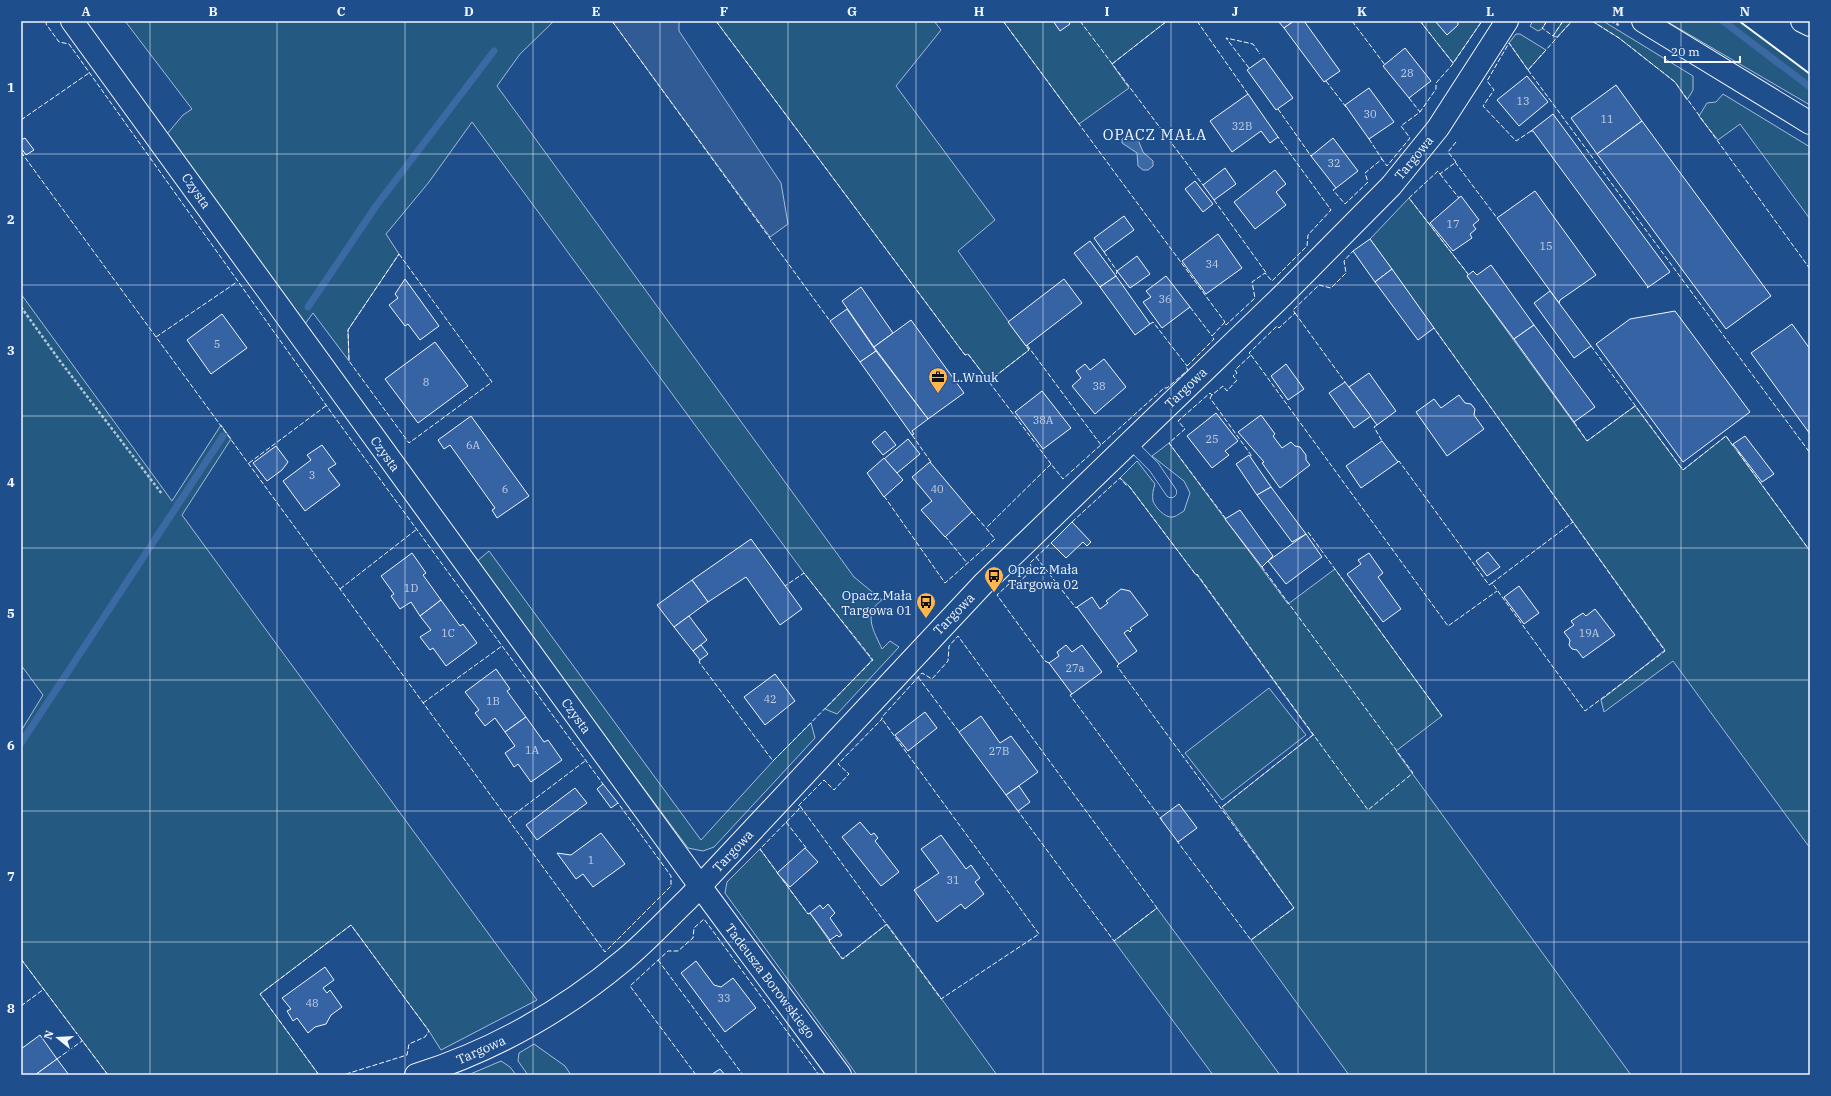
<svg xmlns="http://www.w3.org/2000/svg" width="1831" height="1096" viewBox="0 0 1831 1096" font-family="'IBM Plex Serif',serif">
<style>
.green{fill:#245a82;stroke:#a8bbd7}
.parking{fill:#305b95;stroke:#a8bbd7}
.water{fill:#3b69a3;stroke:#a8bbd7}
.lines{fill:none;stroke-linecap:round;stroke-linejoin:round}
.stream{stroke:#3b69a3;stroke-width:7}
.building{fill:#3563a3;stroke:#f2f6ff}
.service-casing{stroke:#f2f6ff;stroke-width:12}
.minor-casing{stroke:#f2f6ff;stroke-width:24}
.tertiary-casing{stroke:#f2f6ff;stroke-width:24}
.motorway-casing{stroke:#f2f6ff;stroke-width:24}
.path{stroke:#b3c4dc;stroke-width:2.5;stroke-dasharray:3 2;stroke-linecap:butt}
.service{stroke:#1f4e8c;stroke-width:11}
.minor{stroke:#1f4e8c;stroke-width:22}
.tertiary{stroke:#1f4e8c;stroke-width:22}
.motorway{stroke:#1f4e8c;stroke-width:22}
.fence{stroke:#f2f6ff;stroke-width:1;stroke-dasharray:5 2;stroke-linecap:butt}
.wall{stroke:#f2f6ff;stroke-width:2}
.grid{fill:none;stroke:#f2f6ff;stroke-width:1;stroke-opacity:0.55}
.labels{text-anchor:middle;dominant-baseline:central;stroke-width:3;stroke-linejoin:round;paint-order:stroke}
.number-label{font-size:11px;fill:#c3d1e8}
.street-label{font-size:13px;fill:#f2f6ff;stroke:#1f4e8c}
.poi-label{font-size:13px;fill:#f2f6ff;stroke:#1f4e8c;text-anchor:start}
.quarter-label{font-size:15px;letter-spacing:1px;fill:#f2f6ff;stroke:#1f4e8c}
.neatline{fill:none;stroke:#f2f6ff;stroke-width:1.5}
.grid-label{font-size:13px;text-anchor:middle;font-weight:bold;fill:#f2f6ff}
</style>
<rect width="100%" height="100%" fill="#1f4e8c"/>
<g class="green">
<path d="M125 21H554L520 54 497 86 854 577 882 600C862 614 874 631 882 649L890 641 899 647 837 714 825 709 872 660 804 573 472 122 429 182 386 234 399 254 348 330 349 361 313 313 305 324 167 134 183 115 192 109Z"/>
<polygon points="716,21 934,21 941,30 896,86 995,220 958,251 1029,350 989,381 968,354 965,355"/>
<polygon points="1003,21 1167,21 1112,64 1129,88 1079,124"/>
<polygon points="1420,21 1482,21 1453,63"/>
<polygon points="1533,21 1547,21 1542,29 1538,31 1530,26"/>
<polygon points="1563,21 1572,21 1557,37 1553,36"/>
<polygon points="1592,21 1603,21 1693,76 1693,90 1687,100 1675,82 1619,38"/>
<polygon points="1666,21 1739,21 1810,74 1810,105"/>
<polygon points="1516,34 1520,34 1546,50 1528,70 1509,43"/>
<polygon points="1723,94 1810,147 1810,219 1740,124 1718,140 1701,119 1699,116 1707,103 1716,102"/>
<polygon points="1409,198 1468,274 1467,276 1587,441 1635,406 1683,470 1726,436 1810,551 1810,848 1673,661 1604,712 1601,700 1665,650 1370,239"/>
<polygon points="21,294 172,501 221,425 231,439 182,515 537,1000 441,1050 429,1031 351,925 260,994 319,1075 108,1075 21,959 21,731 43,695 21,665"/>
<path d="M1169 443 1288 604 1335 569 1442 716 1396 751 1631 1075H1349L1251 940 1294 908 1222 807 1313 735 1197 575H1196L1129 486 1120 478 1137 461 1155 484C1153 490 1152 495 1153 501 1155 507 1165 518 1172 517 1176 517 1180 513 1184 511L1190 493 1184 481 1152 456Z"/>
<polygon points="489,551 701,840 773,761 811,723 815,738 714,847 703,851 688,848 476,562"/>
<polygon points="1269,688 1306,735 1222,800 1185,753"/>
<polygon points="760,849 808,914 810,913 842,959 887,924 997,1075 857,1075 725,893 727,882"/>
<polygon points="1157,908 1280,1075 1213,1075 1114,941"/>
<polygon points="534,1044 565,1066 571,1075 528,1075 518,1061 519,1053"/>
<polygon points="501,1061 510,1067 516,1075 468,1075"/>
</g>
<polygon class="parking" points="612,21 679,21 679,31 781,183 788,224 770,237"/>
<polygon class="water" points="1130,135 1137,137 1143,152 1153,161 1153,166 1148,170 1143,170 1138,166 1137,153 1122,143 1122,139"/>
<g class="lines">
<g class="stream">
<polyline points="1723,21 1810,87"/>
<polyline points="308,307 376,206 494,51"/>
<polyline points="21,743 223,436"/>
</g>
</g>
<g class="building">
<polygon points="1053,21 1068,21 1070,24 1060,31"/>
<polygon points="1278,21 1294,21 1284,28"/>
<polygon points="1294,21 1304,21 1340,71 1324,82 1284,28"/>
<polygon points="1435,21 1458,21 1458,25 1447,35"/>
<polygon points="1405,48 1431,81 1409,98 1383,66"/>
<polygon points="1264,58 1293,98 1276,110 1247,70"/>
<polygon points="1527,76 1548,102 1519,126 1497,100"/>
<polygon points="1616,85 1642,121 1597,154 1571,118"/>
<polygon points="1369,88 1394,122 1369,139 1345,105"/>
<polygon points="1248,94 1278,137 1270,143 1261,131 1232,152 1210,121"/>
<polygon points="1553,114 1670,272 1647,288 1648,287 1533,131 1531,131"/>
<polygon points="1642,121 1771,296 1726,329 1597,154"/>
<polygon points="25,138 34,150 26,155 21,148 21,140"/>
<polygon points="1333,138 1358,171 1336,188 1311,156"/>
<polygon points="1225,168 1236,184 1214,200 1203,185"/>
<polygon points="1275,170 1286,184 1276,192 1286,205 1255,229 1234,202"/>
<polygon points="1195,181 1213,204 1203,212 1185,189"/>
<polygon points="1535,191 1596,275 1560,300 1559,303 1497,218"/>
<polygon points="1461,196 1479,220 1473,225 1476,229 1470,234 1472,238 1453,251 1430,223"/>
<polygon points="1124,216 1134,230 1104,252 1094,238"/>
<polygon points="1218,234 1242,268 1206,294 1182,261"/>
<polygon points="1370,239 1392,269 1375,282 1353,251"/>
<polygon points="1090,241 1116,276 1100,287 1074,253"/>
<polygon points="1137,256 1150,274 1130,288 1117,271"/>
<polygon points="1491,265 1534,325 1514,339 1467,276 1473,271 1477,275"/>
<polygon points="1392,269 1434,328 1418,340 1375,282"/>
<polygon points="1116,276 1150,324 1135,335 1100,287"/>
<polygon points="1166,276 1190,307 1162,328 1143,302 1151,297 1146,291"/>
<polygon points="405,279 439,326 420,340 408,324 405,326 389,305 398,298 395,294"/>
<polygon points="1064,279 1082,303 1026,346 1008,322"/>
<polygon points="861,287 893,333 874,347 842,301"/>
<polygon points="1550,291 1591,346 1574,358 1534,303"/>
<polygon points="847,309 876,351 860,362 830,321"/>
<polygon points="1675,311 1750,412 1683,462 1596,344 1630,319"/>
<polygon points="222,314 247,348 211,374 187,340"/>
<polygon points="911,320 964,393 928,419 874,347"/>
<polygon points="1792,324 1810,349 1810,434 1751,353"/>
<polygon points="1534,325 1595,407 1574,422 1514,339"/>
<polygon points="435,342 468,386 418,423 385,379"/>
<polygon points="876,351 928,419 912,431 914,434 912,435 860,362"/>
<polygon points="1104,359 1126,387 1095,414 1072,386 1081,378 1076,371 1085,364 1090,370"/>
<polygon points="1286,364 1304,389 1288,400 1271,376"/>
<polygon points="1369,373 1396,411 1377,425 1349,387"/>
<polygon points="1345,382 1371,416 1354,428 1329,393"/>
<polygon points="1042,391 1071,428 1043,449 1015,412"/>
<polygon points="1459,395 1465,403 1471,404 1475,409 1474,415 1484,429 1447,456 1416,412 1434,399 1441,408"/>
<polygon points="1216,413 1238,441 1225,451 1229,455 1212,468 1187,436"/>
<polygon points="1261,415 1275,434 1273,436 1282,448 1291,442 1295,446 1300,447 1306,455 1306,460 1310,465 1280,488 1262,463 1264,462 1238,432"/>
<polygon points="471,416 529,496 497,518 492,510 495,508 450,445 444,449 438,440"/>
<polygon points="885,431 896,445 883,455 872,442"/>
<polygon points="1745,436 1774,474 1762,482 1733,444"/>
<polygon points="908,439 920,454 897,473 884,459"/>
<polygon points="1382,441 1398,462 1361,488 1346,466"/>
<polygon points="322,445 336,464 328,469 340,485 305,511 283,481 311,460 307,455"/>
<polygon points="276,446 288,462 282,470 267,481 253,463"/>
<polygon points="1249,455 1271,487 1257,495 1236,464"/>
<polygon points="884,458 903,480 884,497 867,473"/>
<polygon points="930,462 972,512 945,537 921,510 932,501 912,477"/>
<polygon points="1271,487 1306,534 1292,542 1257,495"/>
<polygon points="1240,510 1273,556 1262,567 1225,519"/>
<polygon points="1072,522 1091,542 1087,546 1083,542 1066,558 1051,543"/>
<polygon points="1306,534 1322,557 1286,584 1268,561"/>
<polygon points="751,539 802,609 780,625 746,577 708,602 692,580"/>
<polygon points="1488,552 1500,567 1487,576 1476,561"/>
<polygon points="412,553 426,573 423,575 441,600 420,616 411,602 400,609 391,596 394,594 381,576"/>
<polygon points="1369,553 1383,573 1378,577 1401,609 1383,622 1347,574 1361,564 1358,560"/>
<polygon points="692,580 708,602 674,627 657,605"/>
<polygon points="1519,586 1539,613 1524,624 1504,597"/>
<polygon points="1121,589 1130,591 1148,615 1130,628 1132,630 1130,632 1128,630 1124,633 1137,651 1119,664 1077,607 1092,597 1100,609 1108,603 1106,601"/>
<polygon points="441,600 460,626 463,624 477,643 446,666 433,648 430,650 420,637 431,630 420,616"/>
<polygon points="1595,609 1615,635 1583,658 1577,650 1572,649 1569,645 1570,640 1564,632 1574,625 1571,621 1583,613 1586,616"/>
<polygon points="689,616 707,640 693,651 674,627"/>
<polygon points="701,645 708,654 700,660 693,651"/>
<polygon points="1066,645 1072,652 1082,645 1102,672 1072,694 1049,663 1059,656 1057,652"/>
<polygon points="496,669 510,689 507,691 526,717 505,732 495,718 485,726 475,713 479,710 465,692"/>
<polygon points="775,674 795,701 765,725 744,697"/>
<polygon points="925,712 937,728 908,751 895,735"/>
<polygon points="981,716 1000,743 1011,736 1038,772 1006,795 959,732"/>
<polygon points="526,717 544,742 548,740 562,760 531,782 518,764 514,767 505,753 515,746 505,732"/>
<polygon points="603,784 618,803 611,808 597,789"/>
<polygon points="1019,786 1030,802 1018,811 1006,795"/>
<polygon points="575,788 587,803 537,840 526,825"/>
<polygon points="1179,804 1197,828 1178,842 1160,818"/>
<polygon points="860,822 871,835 874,833 878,838 875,841 899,872 881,886 842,837"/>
<polygon points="601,833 625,864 593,887 583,874 576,879 557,853 571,855"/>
<polygon points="941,835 966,869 971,865 980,878 975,882 984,894 965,909 961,904 937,922 914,890 939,873 921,849"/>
<polygon points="805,848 818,862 790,887 777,873"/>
<polygon points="828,904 835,913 830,918 842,935 839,937 837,935 830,940 810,913 820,905 823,909"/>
<polygon points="696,961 714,985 721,987 733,978 756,1008 725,1032 681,973"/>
<polygon points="325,967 334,980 323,988 327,993 330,990 342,1007 331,1015 326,1024 315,1027 308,1033 297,1018 293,1021 287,1011 291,1009 282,998"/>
<polygon points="40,1035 57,1059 35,1075 21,1075 21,1049"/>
<polygon points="57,1059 69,1075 35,1075"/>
<polygon points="720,1069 725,1075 711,1075"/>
</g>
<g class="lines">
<defs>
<polyline id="service" points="1130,443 1154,467 1171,492"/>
<polyline id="minor" points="700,886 840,1075"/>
<g id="tertiary">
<polyline points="72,21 700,886"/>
<polyline points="1643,21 1810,123"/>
<path d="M416 1075C492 1051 563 1011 624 960 647 941 667 919 688 899L983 584 1283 295 1391 186 1438 128 1507 21"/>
</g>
<polyline id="motorway" points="1802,21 1810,25"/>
</defs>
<use href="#service" class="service-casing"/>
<use href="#minor" class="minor-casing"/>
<use href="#tertiary" class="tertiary-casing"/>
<use href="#motorway" class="motorway-casing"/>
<g class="path">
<polyline points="1612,21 1620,26"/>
<polyline points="21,307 60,361 162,494"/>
</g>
<use href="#service" class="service"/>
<use href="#minor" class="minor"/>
<use href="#tertiary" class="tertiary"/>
<use href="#motorway" class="motorway"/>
<g class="fence">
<polyline points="47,21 46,24 59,42 69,44 336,419 603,784"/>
<polyline points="612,21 830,321"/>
<polyline points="716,21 965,355 968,354 1051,464"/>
<polyline points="1003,21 1225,322"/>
<polyline points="1080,21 1203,185"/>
<polyline points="1197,21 1248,94"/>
<polyline points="1352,21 1385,65"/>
<polyline points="1420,21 1453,63"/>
<polyline points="1547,21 1542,28 1553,36 1563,21"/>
<polyline points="1592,21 1619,38 1675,82 1810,269"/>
<polyline points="1112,64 1167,21"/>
<polyline points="1249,68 1226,38 1253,44 1260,54"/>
<polyline points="1528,70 1810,453"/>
<polyline points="1326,81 1346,107"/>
<polyline points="1409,98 1420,112"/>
<polyline points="1278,109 1311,156"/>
<polyline points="21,120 89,73"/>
<polyline points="1531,131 1516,141 1483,106 1494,90 1487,81 1509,43 1528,70 1572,21"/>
<polyline points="1369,139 1382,159"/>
<polyline points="1456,142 1448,152 1456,162 1440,174 1438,171 1409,198 1468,274"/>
<polyline points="21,152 605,952 671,886 671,876 618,803"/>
<polyline points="1455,162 1497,218"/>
<polyline points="1440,174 1459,198"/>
<polyline points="1336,188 1333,190 1345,204 1368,182 1365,173 1382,159 1387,166 1410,138 1401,126 1420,112 1436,89 1436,83 1452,65 1482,21"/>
<polyline points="1214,200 1267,274"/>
<polyline points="1104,252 1117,271 1116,276"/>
<polygon points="399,254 492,382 409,443 349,361 348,330"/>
<polyline points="1190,307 1212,336"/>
<polyline points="1295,313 1345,382"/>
<polyline points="1150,324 1153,322 1187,366"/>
<polyline points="156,337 237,282"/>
<polyline points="1027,345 1101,445"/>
<polyline points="1591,346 1683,470 1726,436 1733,446"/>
<polyline points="1251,355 1448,626 1497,591"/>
<polyline points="989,381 1029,350 1027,347"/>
<polyline points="1212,395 1210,398 1251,455 1251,457"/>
<polyline points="1574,422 1587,441 1635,406"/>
<polyline points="1377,425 1374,427 1382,441"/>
<polyline points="912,435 931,462 930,463"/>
<polyline points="1738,452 1810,551"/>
<polyline points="1398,462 1399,461 1489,585 1492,583 1585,711 1665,651 1434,328"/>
<polyline points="249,463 327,405"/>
<polyline points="884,496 945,583 995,539 986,528 1051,464 1063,479 1164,388 1167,388 1188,370 1186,367 1214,339 1212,336 1225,322 1226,325 1255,298 1252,282 1265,273 1272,281 1307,246 1308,235 1331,210 1278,137"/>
<polyline points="972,512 986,528"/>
<polyline points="1226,519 1169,443 1185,429 1178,421 1210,393 1212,395 1223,386 1227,391 1237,380 1233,376 1237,373 1235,370 1251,355 1249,353 1277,326 1279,328 1295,313 1293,310 1319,285 1331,288 1346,273 1344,261 1353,251"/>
<polyline points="1072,522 1120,478 1126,485 1129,486 1196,575 1197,574 1368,810 1413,773 1262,567"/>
<polyline points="1308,532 1442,716"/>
<polyline points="945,536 967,563"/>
<polyline points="1036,557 1076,608 1077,607"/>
<polyline points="1492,583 1573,522"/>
<polyline points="340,589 417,529"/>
<polyline points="700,660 699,662 773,761 873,660 804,573 785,586"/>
<polyline points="1049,663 1045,661 997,595 1010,583 1016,585 1032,570 1030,563 1051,543"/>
<polyline points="1119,664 1117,666 1294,908 1251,940 1177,841"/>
<polyline points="918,677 960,733"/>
<polyline points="1072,694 1070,695 1162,820"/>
<polyline points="423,703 502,646"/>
<polyline points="800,806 941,999 1039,934 882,719"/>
<polyline points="1222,807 1313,735"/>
<polyline points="508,819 585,761"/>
<polyline points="786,822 807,849"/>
<polyline points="779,875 760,849 799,809 799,805 824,780 834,790 849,774 838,764 882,719 882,717 922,673 932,679 948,661 949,646 958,636 1157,908 1114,941 1018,811"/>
<polyline points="782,879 808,914 810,913"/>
<polyline points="830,940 829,941 843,959 887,924"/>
<polyline points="21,959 108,1075"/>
<polyline points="658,960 743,1075"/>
<polyline points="21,1006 44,989"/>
<polyline points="57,1059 82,1041"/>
<polyline points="319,1075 260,994 351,925 429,1031 425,1037 409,1044 407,1055 343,1075"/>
<polyline points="696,1075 630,986 668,951 678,951 693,938 694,928 704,919 819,1075"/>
</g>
<polyline class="wall" points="1739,21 1810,74"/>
</g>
<path class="grid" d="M150 21V1075M277 21V1075M405 21V1075M533 21V1075M660 21V1075M788 21V1075M916 21V1075M1043 21V1075M1171 21V1075M1298 21V1075M1426 21V1075M1554 21V1075M1681 21V1075M21 154H1810M21 285H1810M21 416H1810M21 548H1810M21 680H1810M21 811H1810M21 942H1810"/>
<defs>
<symbol id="office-pin" viewBox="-11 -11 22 30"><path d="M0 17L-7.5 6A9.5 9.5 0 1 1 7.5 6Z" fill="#ffb74d" stroke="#1f4e8c"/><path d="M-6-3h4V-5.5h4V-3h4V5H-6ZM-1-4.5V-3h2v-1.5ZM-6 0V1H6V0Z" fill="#111"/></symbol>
<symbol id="bus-pin" viewBox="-11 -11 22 30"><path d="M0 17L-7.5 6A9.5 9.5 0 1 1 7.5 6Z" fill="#ffb74d" stroke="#1f4e8c"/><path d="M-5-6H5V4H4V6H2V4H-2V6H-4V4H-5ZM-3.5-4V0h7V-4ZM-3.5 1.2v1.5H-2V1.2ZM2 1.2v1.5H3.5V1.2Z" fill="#111"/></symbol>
</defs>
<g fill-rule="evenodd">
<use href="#office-pin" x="927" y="366" width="22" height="30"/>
<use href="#bus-pin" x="983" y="565" width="22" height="30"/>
<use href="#bus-pin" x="915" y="591" width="22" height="30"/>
</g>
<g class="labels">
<g class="number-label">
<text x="1407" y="73">28</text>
<text x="1523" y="101">13</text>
<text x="1370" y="114">30</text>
<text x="1607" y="119">11</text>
<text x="1242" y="126">32B</text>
<text x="1334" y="163">32</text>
<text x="1453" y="224">17</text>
<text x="1546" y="246">15</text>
<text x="1212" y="264">34</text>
<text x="1165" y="299">36</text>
<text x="217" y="344">5</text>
<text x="426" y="382">8</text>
<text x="1099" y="386">38</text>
<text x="1043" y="420">38A</text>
<text x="1212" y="439">25</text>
<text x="473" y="445">6A</text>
<text x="312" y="475">3</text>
<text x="505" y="489">6</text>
<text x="937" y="489">40</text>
<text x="411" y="588">1D</text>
<text x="448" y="633">1C</text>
<text x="1589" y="633">19A</text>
<text x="1075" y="668">27a</text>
<text x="770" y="699">42</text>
<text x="493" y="701">1B</text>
<text x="532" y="750">1A</text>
<text x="999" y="751">27B</text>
<text x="591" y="860">1</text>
<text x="953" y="880">31</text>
<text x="724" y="998">33</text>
<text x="312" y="1003">48</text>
</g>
<g class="street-label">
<text transform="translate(1414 158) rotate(-51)">Targowa</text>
<text transform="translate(196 191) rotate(55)">Czysta</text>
<text transform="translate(1186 388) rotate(-44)">Targowa</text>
<text transform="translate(385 454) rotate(54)">Czysta</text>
<text transform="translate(954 614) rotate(-46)">Targowa</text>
<text transform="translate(576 716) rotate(54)">Czysta</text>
<text transform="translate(733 851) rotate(-47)">Targowa</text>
<text transform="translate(770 981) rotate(53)">Tadeusza Borowskiego</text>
<text transform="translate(481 1050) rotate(-24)">Targowa</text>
</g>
<g class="poi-label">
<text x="952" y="377">L.Wnuk</text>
<text x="1008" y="569">Opacz Mała<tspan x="1008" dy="15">Targowa 02</tspan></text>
<text x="912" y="595" text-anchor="end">Opacz Mała<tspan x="912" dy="15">Targowa 01</tspan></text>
</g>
<g class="quarter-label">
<text x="1155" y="134">OPACZ MAŁA</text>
</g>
</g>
<rect width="1831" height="1096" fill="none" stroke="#1f4e8c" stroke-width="44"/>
<g transform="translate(58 1038) rotate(288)" stroke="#1f4e8c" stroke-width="3" paint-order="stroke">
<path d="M0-3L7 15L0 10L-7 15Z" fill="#f2f6ff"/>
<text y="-6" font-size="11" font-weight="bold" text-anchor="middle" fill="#f2f6ff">N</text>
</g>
<path d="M1665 56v6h75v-6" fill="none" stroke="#f2f6ff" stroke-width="2"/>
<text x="1671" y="56" font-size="12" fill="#f2f6ff" stroke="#1f4e8c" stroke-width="3" paint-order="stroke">20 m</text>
<rect x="22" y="22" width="1787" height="1052" class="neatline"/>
<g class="grid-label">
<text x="86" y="16">A</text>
<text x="213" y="16">B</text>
<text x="341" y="16">C</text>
<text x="469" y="16">D</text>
<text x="596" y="16">E</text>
<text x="724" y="16">F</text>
<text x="852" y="16">G</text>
<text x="979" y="16">H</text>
<text x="1107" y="16">I</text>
<text x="1235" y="16">J</text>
<text x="1362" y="16">K</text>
<text x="1490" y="16">L</text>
<text x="1618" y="16">M</text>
<text x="1745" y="16">N</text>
<text x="11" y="92">1</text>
<text x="11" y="224">2</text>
<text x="11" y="355">3</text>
<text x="11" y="487">4</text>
<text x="11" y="618">5</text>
<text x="11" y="750">6</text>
<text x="11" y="881">7</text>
<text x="11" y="1013">8</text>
</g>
</svg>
